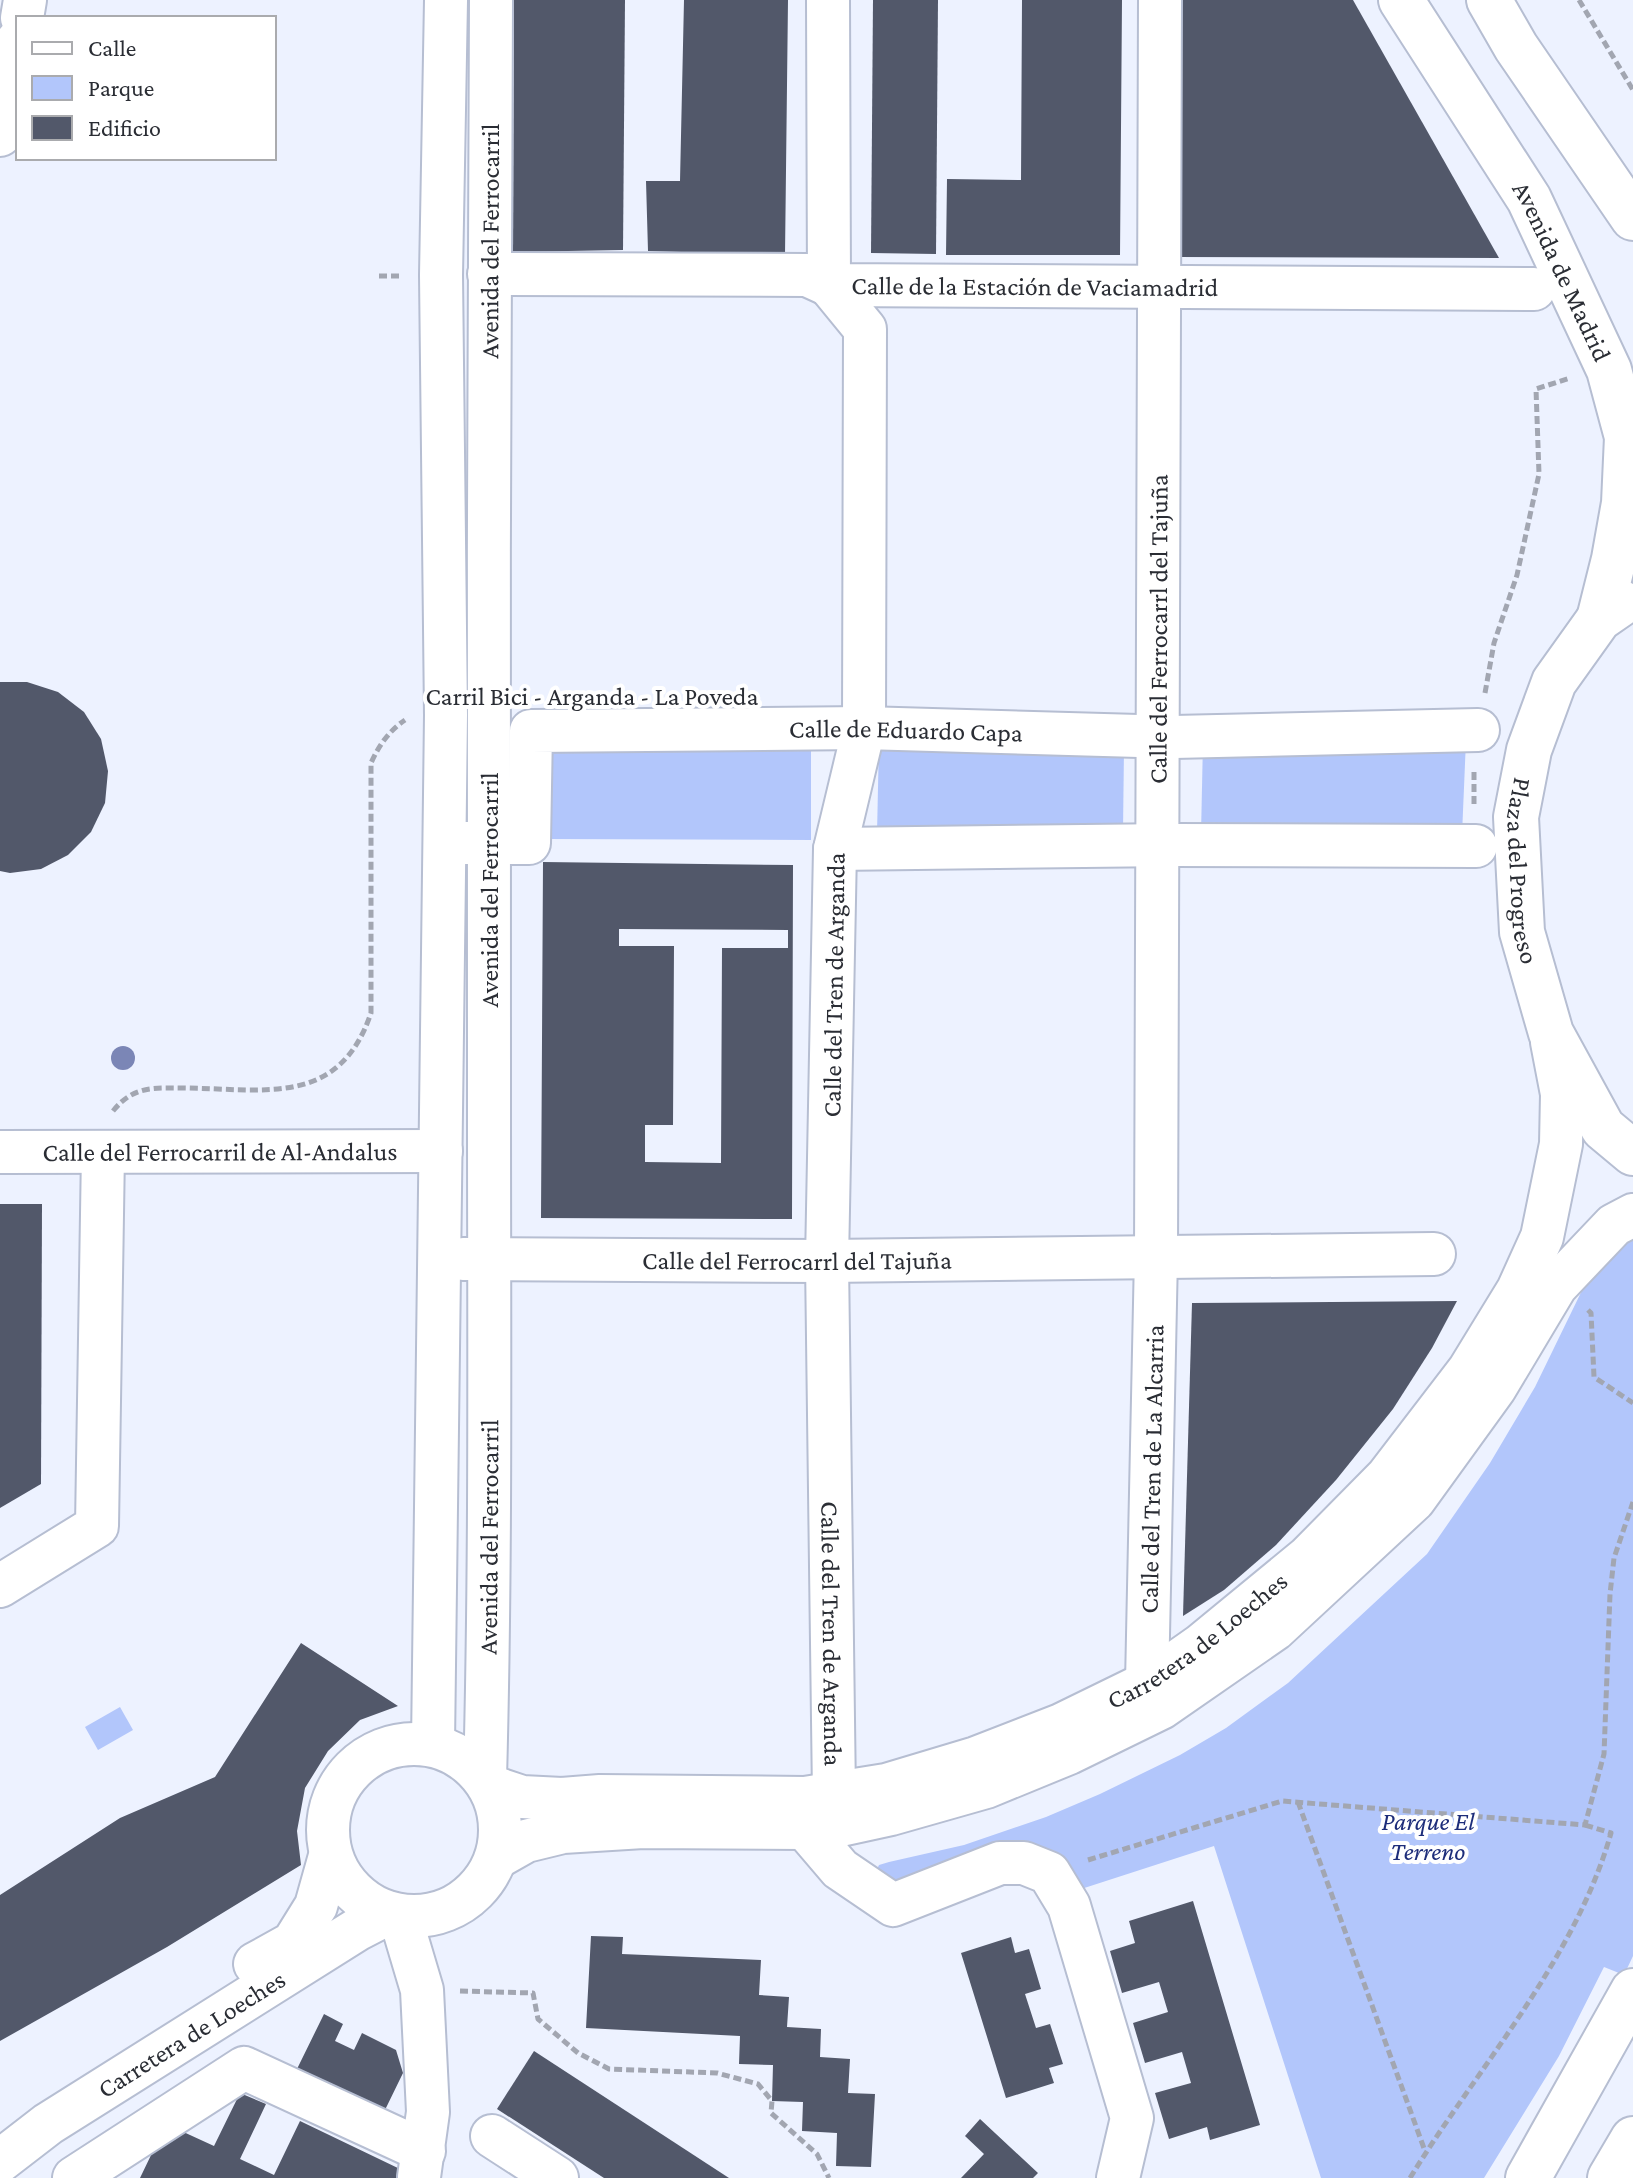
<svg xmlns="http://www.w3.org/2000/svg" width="1633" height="2178" viewBox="0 0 1633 2178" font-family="'Crimson Pro',serif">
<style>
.green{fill:#b2c6fb}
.building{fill:#52586a;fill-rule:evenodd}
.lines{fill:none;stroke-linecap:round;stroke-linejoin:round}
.minor-casing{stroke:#b6bed2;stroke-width:46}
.highway-casing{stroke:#b6bed2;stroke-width:48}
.path{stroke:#a2a6b1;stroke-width:5;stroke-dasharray:8 4;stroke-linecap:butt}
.minor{stroke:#fff;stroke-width:42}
.highway{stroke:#fff;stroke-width:44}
.tree{fill:#7b86b6}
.labels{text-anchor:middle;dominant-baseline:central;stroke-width:8;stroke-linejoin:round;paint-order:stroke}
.street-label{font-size:26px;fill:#2a2d34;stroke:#fff}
.park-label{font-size:26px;font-style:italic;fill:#1d2d7a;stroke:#fff}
</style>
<rect width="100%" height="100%" fill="#edf2ff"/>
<g class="green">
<polygon points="546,738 811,739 811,840 546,839"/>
<polygon points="1466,740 1462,835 1201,834 1203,741"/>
<polygon points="879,741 1124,748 1123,831 877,834"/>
<polygon points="1633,1235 1633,1956 1624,1975 1604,1967 1559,2056 1484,2178 1321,2178 1214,1846 1075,1891 1066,1874 901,1885 876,1871 879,1865 889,1862 964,1845 1046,1817 1100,1794 1180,1755 1226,1728 1288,1683 1427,1554 1490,1463 1535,1387 1589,1276"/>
<polygon points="120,1707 133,1730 98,1750 85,1727"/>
</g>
<g class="building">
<polygon points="514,0 625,0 623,250 513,252"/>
<polygon points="684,0 788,0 785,255 648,251 646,181 680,181"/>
<polygon points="873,0 938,0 936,254 871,253"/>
<polygon points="1022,0 1122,0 1120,255 946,255 947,179 1021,180"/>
<polygon points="1182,0 1353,0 1499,258 1176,257"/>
<polygon points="0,682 27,682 58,692 84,712 101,739 108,771 105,803 91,832 68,855 41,869 10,873 0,871"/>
<path d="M543 862 793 865 792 1219 541 1218ZM619 929 788 930V948H722L721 1163 645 1162V1125H673L674 946H619Z"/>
<polygon points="0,1204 42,1204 41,1484 0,1508"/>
<polygon points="1457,1301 1432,1348 1393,1409 1336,1480 1276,1545 1224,1590 1183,1616 1192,1303"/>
<polygon points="301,1643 398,1706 360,1720 328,1751 305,1788 297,1831 301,1865 167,1947 0,2041 0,1895 120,1818 215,1777"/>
<polygon points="1193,1901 1260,2125 1210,2140 1207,2127 1169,2139 1155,2093 1191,2083 1182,2052 1145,2063 1133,2023 1168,2012 1159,1982 1122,1993 1110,1951 1135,1943 1129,1921"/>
<polygon points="591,1936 623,1937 622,1954 761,1960 759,1995 789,1997 787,2027 821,2029 820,2057 850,2059 848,2093 875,2094 871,2167 836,2166 837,2133 802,2131 803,2102 772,2101 773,2065 739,2064 740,2036 586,2028"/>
<polygon points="1011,1937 1015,1953 1029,1949 1041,1989 1025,1994 1036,2028 1050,2024 1063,2064 1049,2068 1054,2083 1006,2098 961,1953"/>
<polygon points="324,2014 343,2024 335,2041 354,2050 362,2033 396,2050 403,2073 384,2112 297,2069"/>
<polygon points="534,2051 729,2178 604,2178 497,2109"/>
<polygon points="240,2093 266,2104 240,2159 274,2175 300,2121 402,2170 399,2178 140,2178 166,2124 214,2146"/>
<polygon points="980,2119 1038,2173 1033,2178 961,2178 984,2154 965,2136"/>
</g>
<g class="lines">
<defs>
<g id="minor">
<path id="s1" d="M828 0 829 285 865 329 864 728 835 849 827 1261 834 1795"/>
<polyline points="22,18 25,0"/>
<polyline points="0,135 18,40"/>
<path id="s2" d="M489 274 807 275 829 285 1534 289"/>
<path id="s3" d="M464 843H529L531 731 864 728 1174 737 1478 730"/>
<polyline points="835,849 1173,845 1476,846"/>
<path id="s4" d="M0 1152 441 1151"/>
<path id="s5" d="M463 1259 827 1261 1434 1254"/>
<polyline points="0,1586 97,1526 103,1152"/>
<path id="s6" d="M1147 1683 1156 1256 1160 0"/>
<circle cx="414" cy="1830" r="86"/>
<polyline points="433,1745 446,715 441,275 446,0"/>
<path id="s7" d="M485 1779C491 1553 489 1326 489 1100 489 733 488 367 491 0"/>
<path id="s8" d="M489 1786 522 1797 562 1799 600 1796 805 1798 886 1785 976 1758 1061 1725 1147 1683 1201 1645 1308 1557 1387 1477 1469 1370 1518 1290 1542 1237 1561 1144 1562 1094 1552 1042"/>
<polyline points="805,1828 840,1869 893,1905 1000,1863 1024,1863 1049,1873 1069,1906 1132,2118 1118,2178"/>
<polyline points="496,1858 526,1841 563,1832 643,1827 805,1828 836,1826 891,1814 986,1787 1069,1753 1161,1708 1275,1629 1414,1500 1495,1388 1556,1286 1614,1225 1633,1215"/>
<polyline points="400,1916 422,1990 428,2112 419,2177"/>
<polyline points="255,1964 293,1943 316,1906 330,1856"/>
<polyline points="492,2136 557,2178"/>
<path id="s9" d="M0 2161 48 2124 358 1929 389 1913"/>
<polyline points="74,2178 244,2068 424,2151"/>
</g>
<g id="highway">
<path id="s10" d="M1401 0 1529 199 1609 370 1627 437 1624 503 1614 559 1599 619"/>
<polyline points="1489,0 1516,47 1633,218"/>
<path id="s11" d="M1622 603 1599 619 1554 682 1529 750 1516 817 1522 932 1551 1033 1603 1128 1633 1153"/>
<polyline points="1528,2178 1633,1991"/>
<polyline points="1610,2178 1633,2139"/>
</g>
</defs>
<use href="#minor" class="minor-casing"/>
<use href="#highway" class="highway-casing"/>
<g class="path">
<polyline points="1579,0 1633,90"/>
<polyline points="379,276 400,276"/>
<polyline points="1485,693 1494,643 1517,575 1539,474 1536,389 1570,378"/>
<polyline points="1474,804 1474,770"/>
<path d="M113 1111C134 1085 154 1088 185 1088 266 1089 339 1107 371 1013V763C379 745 389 731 405 720"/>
<polyline points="1588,1310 1591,1313 1594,1377 1633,1403"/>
<polyline points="1298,1802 1425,2151"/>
<polyline points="1088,1860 1282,1801 1585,1825 1604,1754 1610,1594 1614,1558 1633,1502"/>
<polyline points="460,1991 533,1993 538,2019 578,2053 609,2069 717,2073 758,2084 772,2101 771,2113 817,2154 829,2178"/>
<path d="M1410 2178C1478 2067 1575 1960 1611 1833L1585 1825"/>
</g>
<use href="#minor" class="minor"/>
<use href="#highway" class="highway"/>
</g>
<circle class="tree" cx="123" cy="1058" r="12"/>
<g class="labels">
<g class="street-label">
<text stroke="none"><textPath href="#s7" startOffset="1538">Avenida del Ferrocarril</textPath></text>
<text stroke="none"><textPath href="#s10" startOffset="316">Avenida de Madrid</textPath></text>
<text stroke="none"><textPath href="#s2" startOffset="548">Calle de la Estación de Vaciamadrid</textPath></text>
<text stroke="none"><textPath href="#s6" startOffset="1054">Calle del Ferrocarrl del Tajuña</textPath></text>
<text x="592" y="696">Carril Bici - Arganda - La Poveda</text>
<text stroke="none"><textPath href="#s3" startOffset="552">Calle de Eduardo Capa</textPath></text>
<text stroke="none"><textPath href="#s11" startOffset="300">Plaza del Progreso</textPath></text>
<text transform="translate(489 890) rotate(-90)">Avenida del Ferrocarril</text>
<text transform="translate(834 985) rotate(-89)">Calle del Tren de Arganda</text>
<text stroke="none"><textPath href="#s4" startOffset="220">Calle del Ferrocarril de Al-Andalus</textPath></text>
<text stroke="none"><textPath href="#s5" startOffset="334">Calle del Ferrocarrl del Tajuña</textPath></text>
<text stroke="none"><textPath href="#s6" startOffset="214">Calle del Tren de La Alcarria</textPath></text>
<text stroke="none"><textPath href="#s7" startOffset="242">Avenida del Ferrocarril</textPath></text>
<text stroke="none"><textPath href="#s1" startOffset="1650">Calle del Tren de Arganda</textPath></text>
<text stroke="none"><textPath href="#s8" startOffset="746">Carretera de Loeches</textPath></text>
<text stroke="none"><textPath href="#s9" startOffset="230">Carretera de Loeches</textPath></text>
</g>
<g class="park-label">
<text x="1428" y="1821">Parque El<tspan x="1428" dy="30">Terreno</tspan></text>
</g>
</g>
<rect x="16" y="16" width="260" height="144" fill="#ffffff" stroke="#aaabae" stroke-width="2"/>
<rect x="32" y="42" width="40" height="12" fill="#ffffff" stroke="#aaabae" stroke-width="2"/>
<text x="88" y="56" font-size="24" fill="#2a2d34">Calle</text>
<rect x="32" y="76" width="40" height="24" fill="#b2c6fb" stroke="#aaabae" stroke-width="2"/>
<text x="88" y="96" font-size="24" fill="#2a2d34">Parque</text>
<rect x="32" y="116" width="40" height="24" fill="#52586a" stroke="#aaabae" stroke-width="2"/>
<text x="88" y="136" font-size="24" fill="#2a2d34">Edificio</text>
</svg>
